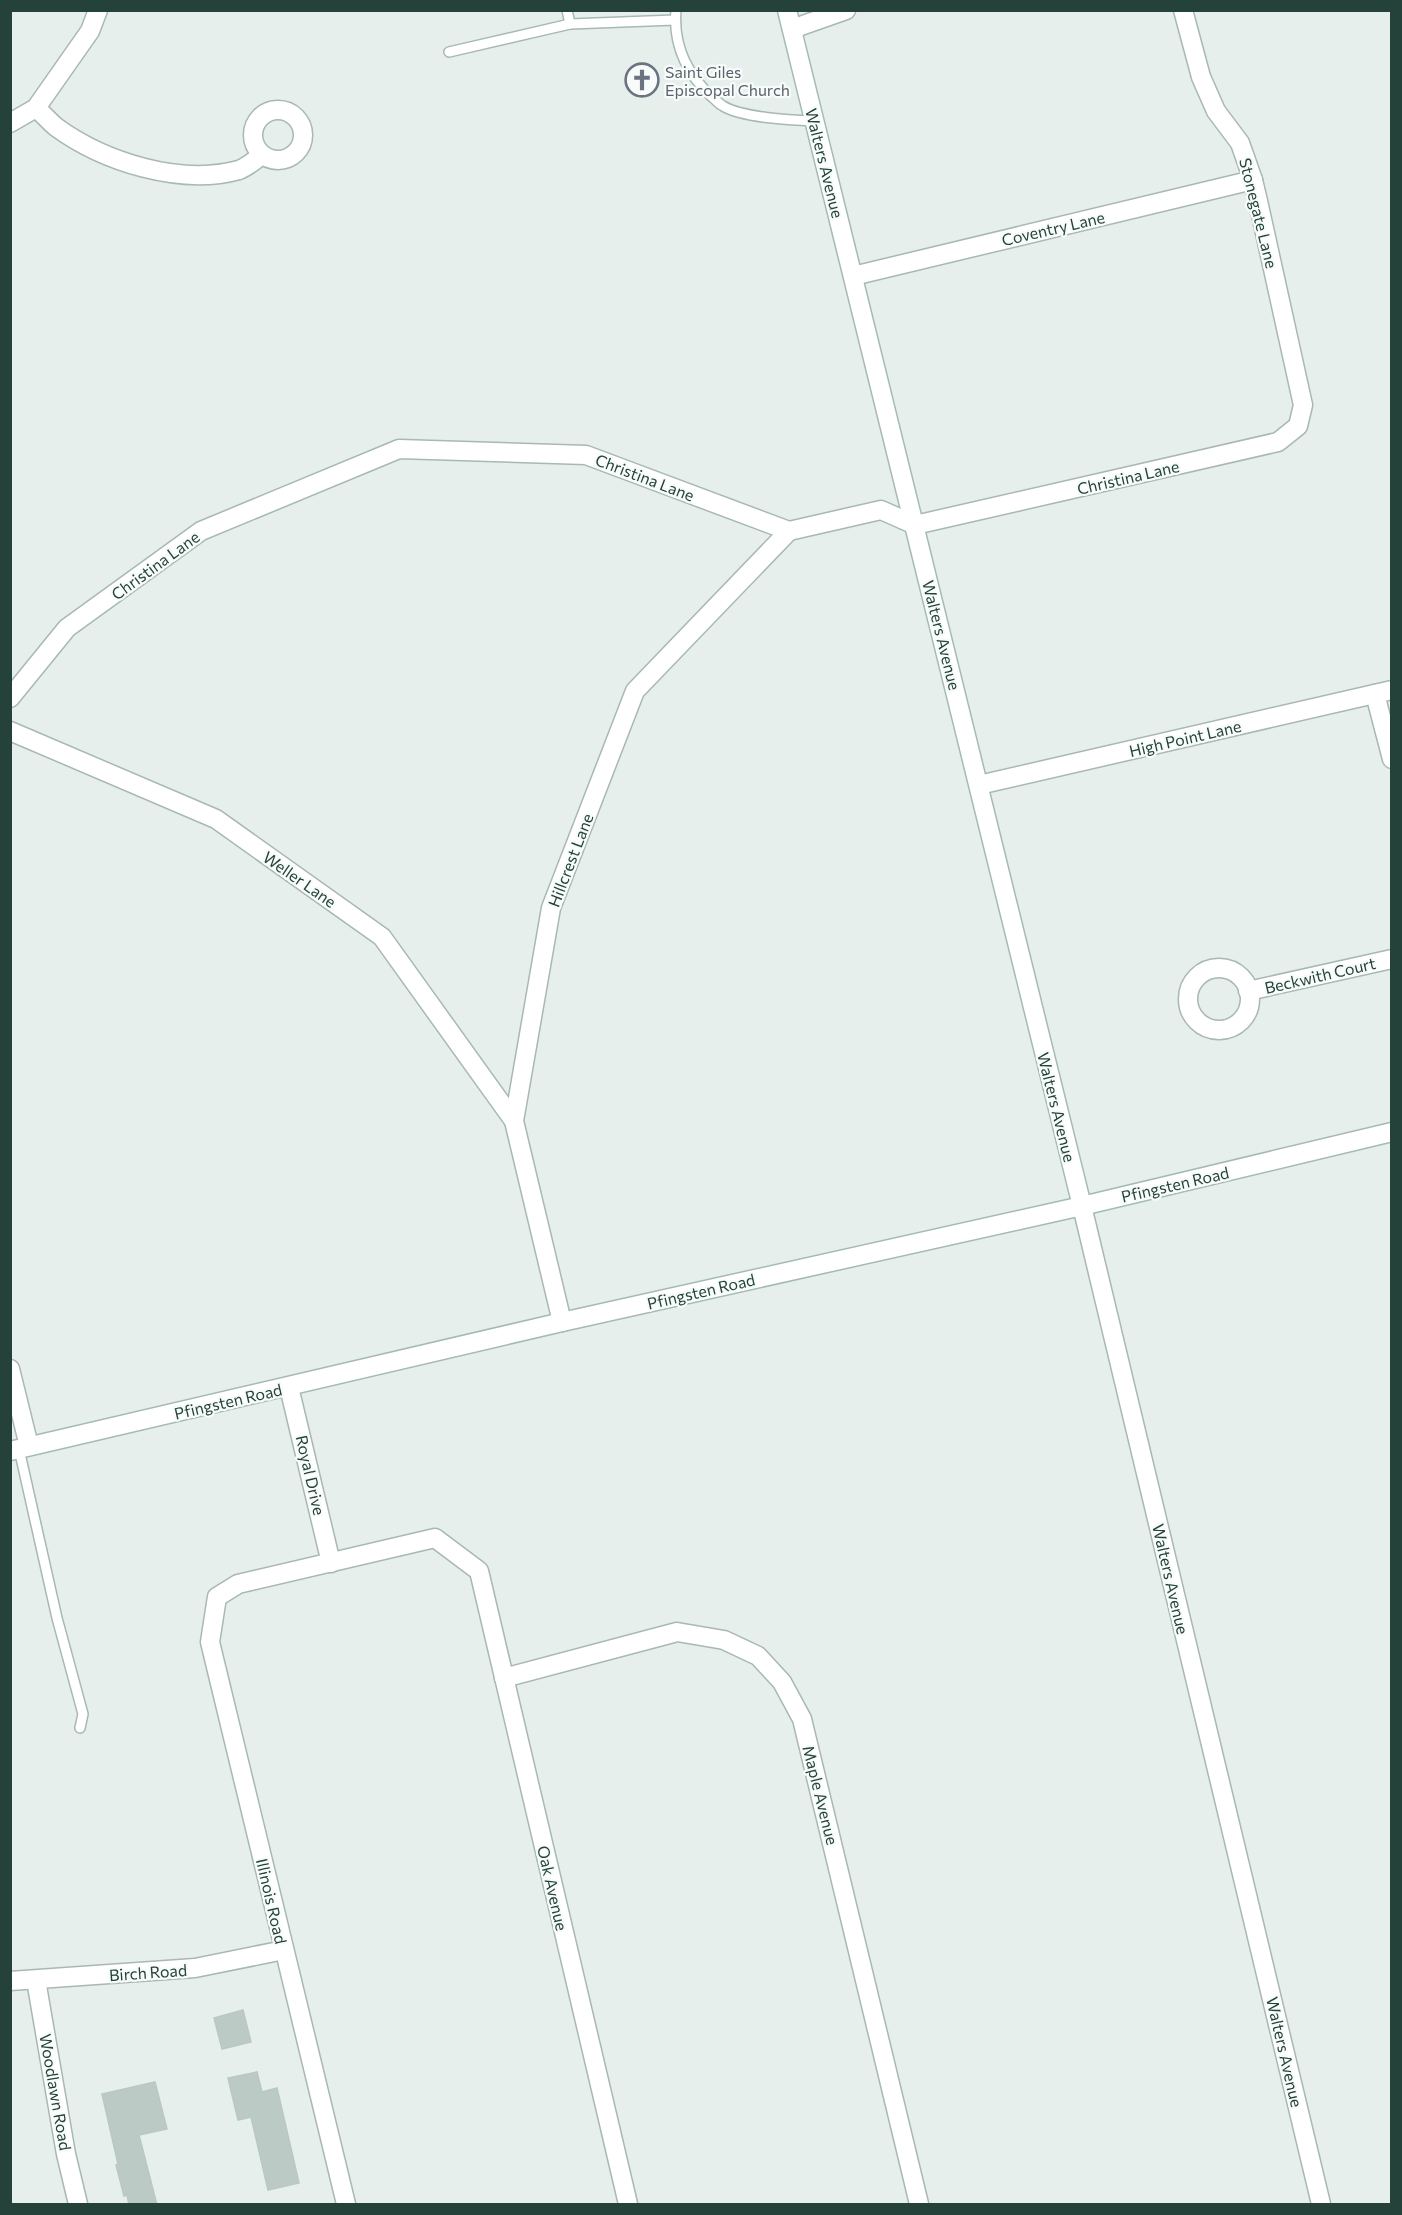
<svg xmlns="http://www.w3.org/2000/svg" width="1402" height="2215" viewBox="0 0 1402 2215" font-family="Commissioner,sans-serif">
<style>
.building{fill:#bbcac4;stroke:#b8c9c2;stroke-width:1.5}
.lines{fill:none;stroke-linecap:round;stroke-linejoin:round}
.service-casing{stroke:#a8b8b2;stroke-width:12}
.minor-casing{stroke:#a8b8b2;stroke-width:21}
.tertiary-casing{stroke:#a8b8b2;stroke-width:21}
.secondary-casing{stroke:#a4bbb3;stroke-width:21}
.service{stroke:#fff;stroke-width:9}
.minor{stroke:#fff;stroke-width:18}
.tertiary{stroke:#fff;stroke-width:18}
.secondary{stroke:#fff;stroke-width:18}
.labels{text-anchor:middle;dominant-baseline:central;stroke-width:4.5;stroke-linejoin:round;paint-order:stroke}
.worship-label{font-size:16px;fill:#5b616d;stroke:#f7fbf9;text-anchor:start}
.street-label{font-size:16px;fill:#24423a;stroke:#f7fbf9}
</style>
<rect width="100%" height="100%" fill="#e6efeb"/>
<g class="building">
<polygon points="243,2010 251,2042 222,2049 214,2018"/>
<polygon points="257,2072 262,2092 277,2088 299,2183 268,2190 251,2117 238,2120 228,2078"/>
<polygon points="155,2082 167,2129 139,2135 157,2205 129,2205 127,2195 124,2196 116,2165 118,2164 102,2094"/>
</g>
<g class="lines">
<defs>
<g id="service">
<polyline points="567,10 570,24"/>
<path d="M676 10C673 45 687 74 712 97 716 100 719 104 723 106 743 118 791 120 815 121"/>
<polyline points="449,52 570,24 675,20"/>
<polyline points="19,1449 57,1618 83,1714 80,1728"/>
</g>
<g id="minor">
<polyline points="792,29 846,10"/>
<path d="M36 108C43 114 49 121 56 127 104 162 180 186 239 170 247 167 255 160 262 155"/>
<circle cx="278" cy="135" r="25"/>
<polyline points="10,123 36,108 90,31 98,10"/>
<polyline points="853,276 1253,180"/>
<polyline points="1375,694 1392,759"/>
<polyline points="10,698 67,628 201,531 399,449 586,455 789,531 881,510 915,525 1278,442 1298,426 1303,405 1258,201 1253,180 1240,143 1216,111 1201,77 1183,10"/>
<polyline points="10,731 216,819 382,937 514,1121"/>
<polyline points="979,785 1392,690"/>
<circle cx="1219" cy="999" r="31"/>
<polyline points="1248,991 1392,959"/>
<polyline points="562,1322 514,1121 551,908 635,691 789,531"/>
<polyline points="10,1369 29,1446"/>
<polyline points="289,1387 331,1563"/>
<polyline points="504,1678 677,1632 724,1640 758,1656 782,1682 802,1719 919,2204"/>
<polyline points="36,1980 66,2154 78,2204"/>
<polyline points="10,1981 195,1968 284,1950"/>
<polyline points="346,2204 210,1642 217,1597 238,1584 435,1538 479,1571 628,2204"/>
</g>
<polyline id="tertiary" points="1082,1206 1321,2204"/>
<g id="secondary">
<polyline points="787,10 1082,1206"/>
<polyline points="10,1451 562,1322 1082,1206 1392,1132"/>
</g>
</defs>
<use href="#service" class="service-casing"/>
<use href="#minor" class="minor-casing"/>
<use href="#tertiary" class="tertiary-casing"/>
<use href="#secondary" class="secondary-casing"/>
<use href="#service" class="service"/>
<use href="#minor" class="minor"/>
<use href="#tertiary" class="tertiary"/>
<use href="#secondary" class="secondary"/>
</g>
<defs>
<symbol id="church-ring" viewBox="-11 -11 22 22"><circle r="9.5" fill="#f7fbf9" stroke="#6b7280" stroke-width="1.5"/><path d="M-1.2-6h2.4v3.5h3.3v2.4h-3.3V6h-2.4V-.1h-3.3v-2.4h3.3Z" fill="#6b7280"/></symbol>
</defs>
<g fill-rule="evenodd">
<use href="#church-ring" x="623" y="61" width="38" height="38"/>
</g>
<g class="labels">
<g class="worship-label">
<text x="665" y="71">Saint Giles<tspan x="665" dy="18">Episcopal Church</tspan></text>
</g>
<g class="street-label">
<text transform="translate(825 163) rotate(76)">Walters Avenue</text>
<text transform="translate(1259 213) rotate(76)">Stonegate Lane</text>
<text transform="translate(1053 228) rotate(-13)">Coventry Lane</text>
<text transform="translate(645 477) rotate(21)">Christina Lane</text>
<text transform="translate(1128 477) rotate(-13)">Christina Lane</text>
<text transform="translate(155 565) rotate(-36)">Christina Lane</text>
<text transform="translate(942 635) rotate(76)">Walters Avenue</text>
<text transform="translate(1185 738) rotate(-13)">High Point Lane</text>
<text transform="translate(570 860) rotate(-69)">Hillcrest Lane</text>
<text transform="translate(300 879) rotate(35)">Weller Lane</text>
<text transform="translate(1320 975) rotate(-13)">Beckwith Court</text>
<text transform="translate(1057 1107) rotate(76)">Walters Avenue</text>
<text transform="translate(1175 1184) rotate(-13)">Pfingsten Road</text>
<text transform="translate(701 1291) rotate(-13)">Pfingsten Road</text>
<text transform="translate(228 1401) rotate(-13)">Pfingsten Road</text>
<text transform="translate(311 1475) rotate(77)">Royal Drive</text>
<text transform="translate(1171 1579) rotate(77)">Walters Avenue</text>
<text transform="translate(821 1795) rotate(76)">Maple Avenue</text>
<text transform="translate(553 1888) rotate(77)">Oak Avenue</text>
<text transform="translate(272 1901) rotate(77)">Illinois Road</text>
<text transform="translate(148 1972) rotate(-4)">Birch Road</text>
<text transform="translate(1285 2052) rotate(77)">Walters Avenue</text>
<text transform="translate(56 2092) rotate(80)">Woodlawn Road</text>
</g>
</g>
<rect width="1402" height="2215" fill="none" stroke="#24423a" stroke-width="24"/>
</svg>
